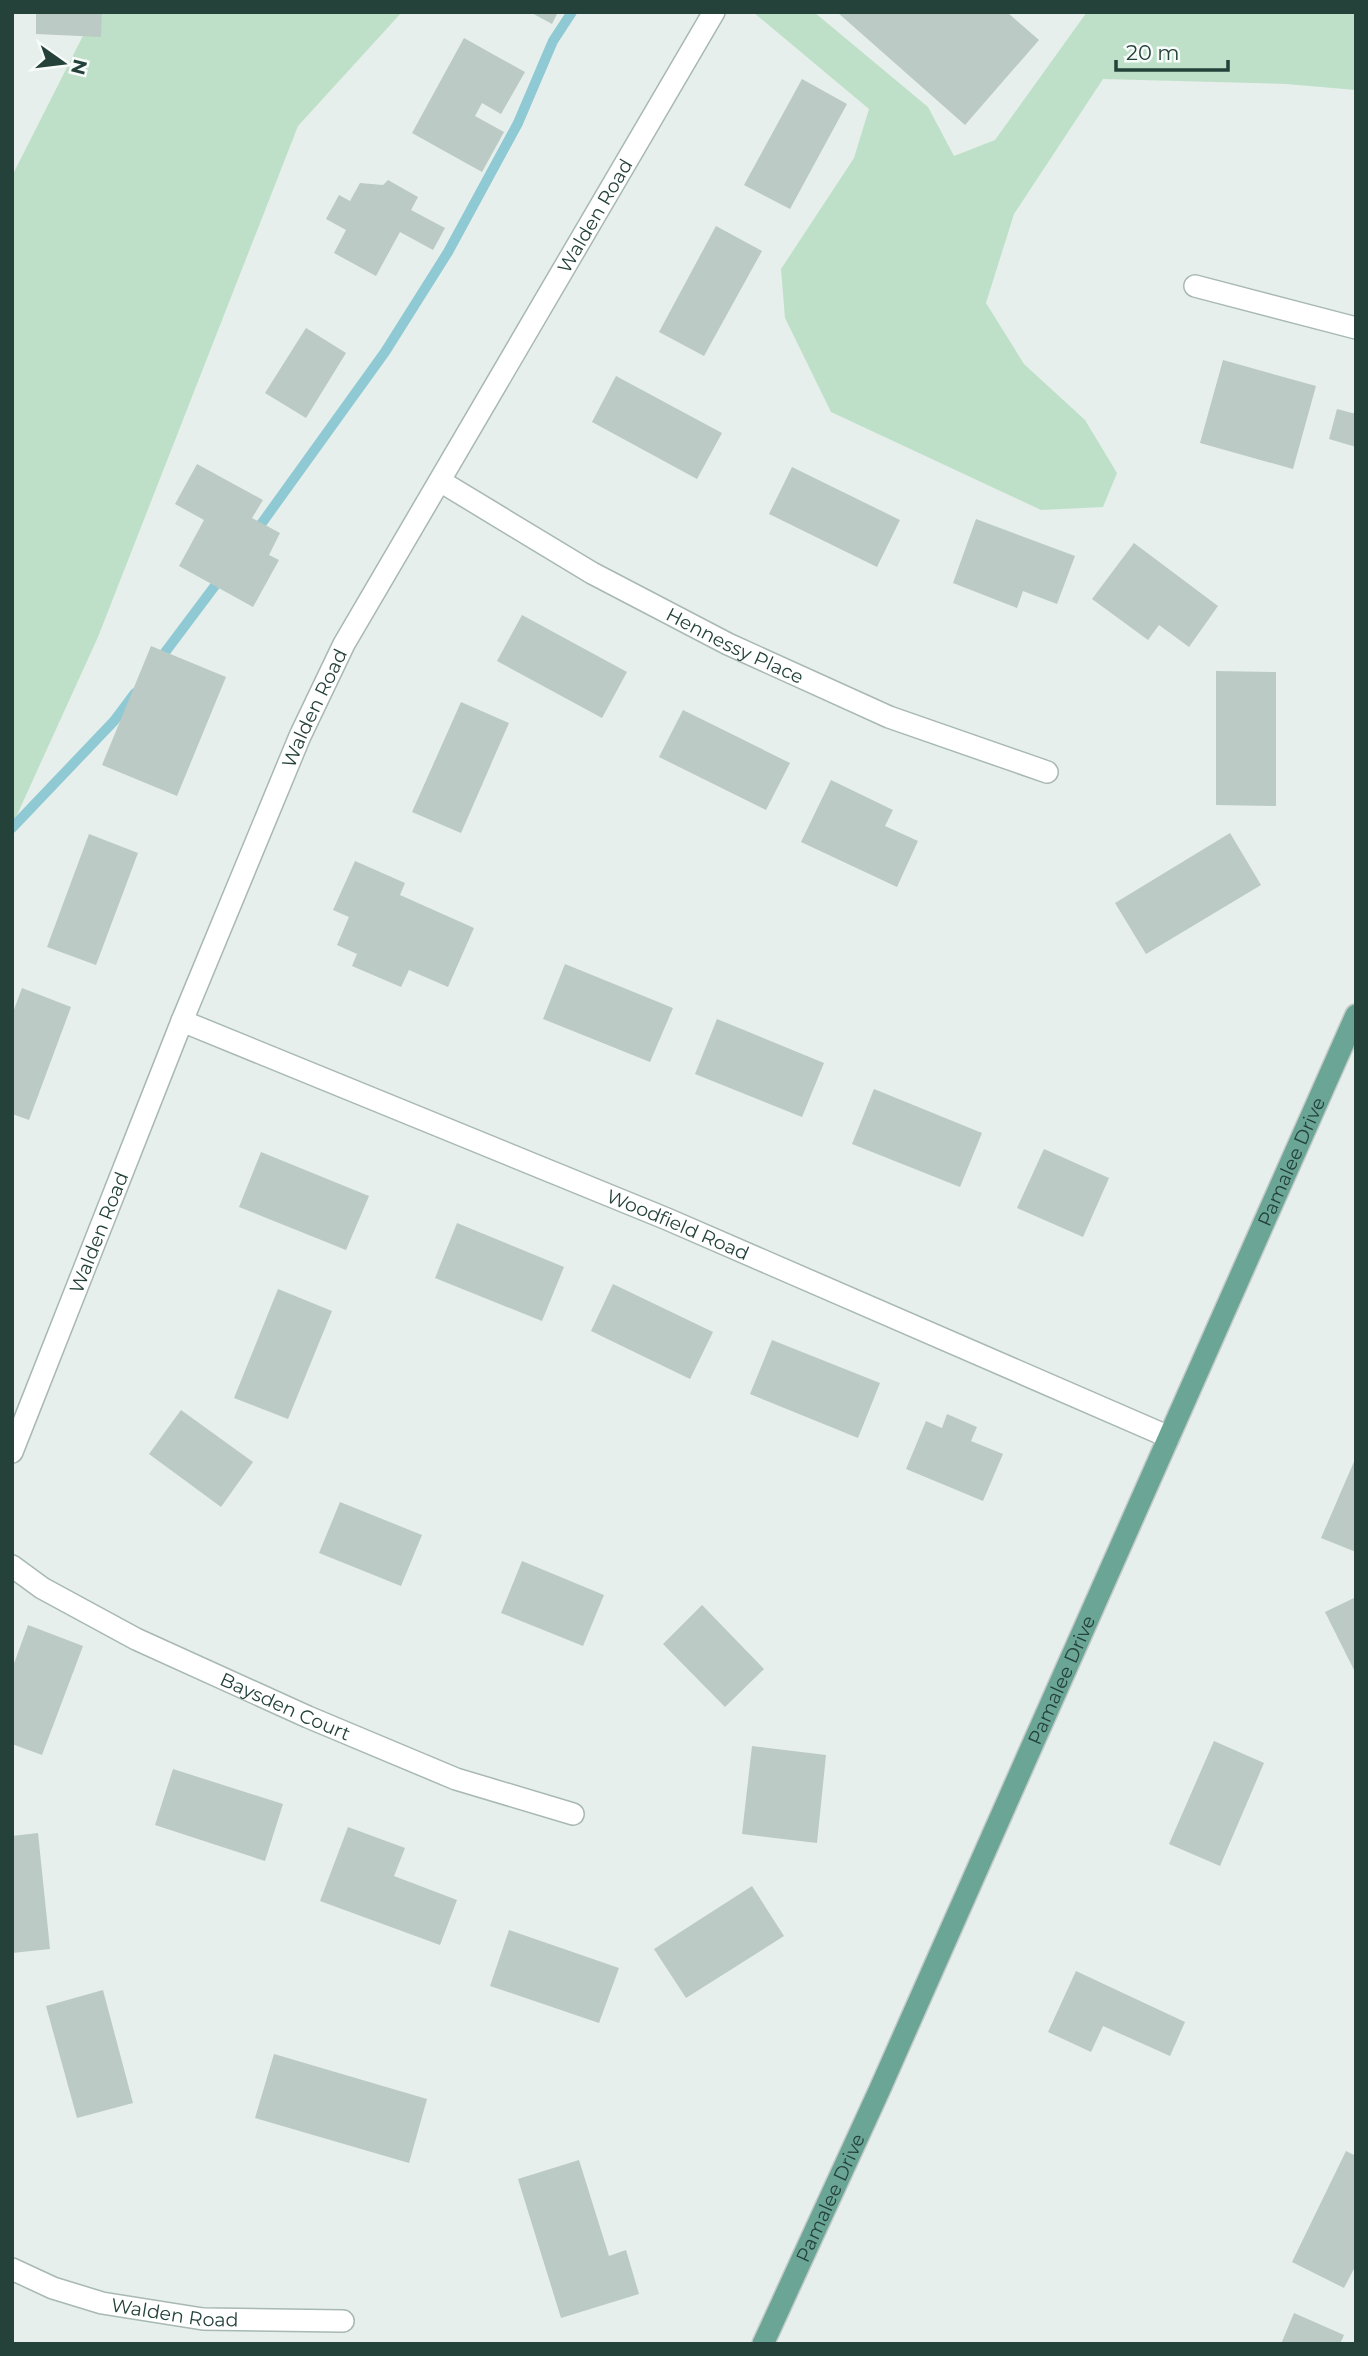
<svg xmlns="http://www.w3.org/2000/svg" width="1368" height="2356" viewBox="0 0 1368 2356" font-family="Montserrat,sans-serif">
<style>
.green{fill:#bfe0c8}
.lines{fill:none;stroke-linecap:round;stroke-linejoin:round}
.stream{stroke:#8ec9d4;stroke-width:10}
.building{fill:#bbcac4}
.street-casing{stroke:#a8b8b2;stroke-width:24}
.primary-casing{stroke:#c2cac8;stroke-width:24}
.street{stroke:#fff;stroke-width:21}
.primary{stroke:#6aa596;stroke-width:21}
.labels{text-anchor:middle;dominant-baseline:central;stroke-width:7;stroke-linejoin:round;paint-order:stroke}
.street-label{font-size:19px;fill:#24423a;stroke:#f7fbf9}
</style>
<rect width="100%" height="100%" fill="#e6efeb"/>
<g class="green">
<polygon points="95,12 402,12 298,126 98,637 12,826 12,176"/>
<polygon points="753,12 814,12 928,107 954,156 995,140 1087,12 1356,12 1356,90 1286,84 1103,79 1014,214 986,303 1024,364 1085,420 1117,473 1103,507 1041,510 831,412 785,318 781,269 854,158 869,109"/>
</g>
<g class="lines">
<g class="stream">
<polyline points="254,534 385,352 448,252 518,123 553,41 572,12"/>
<polyline points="157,663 223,575"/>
<polyline points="12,828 114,721 135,693"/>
</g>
</g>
<g class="building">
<polygon points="36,12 102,12 101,37 36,34"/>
<polygon points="530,12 558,12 552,24"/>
<polygon points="837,12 1007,12 1039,40 965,125"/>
<polygon points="464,38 525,72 501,114 482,103 475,116 504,132 482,172 412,133"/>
<polygon points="802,79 847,104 790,209 744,185"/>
<polygon points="388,180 418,197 411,210 445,228 433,250 400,232 376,276 334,253 346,230 326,219 339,195 350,201 360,183 383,185"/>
<polygon points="716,226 762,251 704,356 659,332"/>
<polygon points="306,328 346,353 306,418 265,393"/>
<polygon points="1223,360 1316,386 1293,469 1200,443"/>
<polygon points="616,376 722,433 697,479 592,422"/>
<polygon points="1337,409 1356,414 1356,447 1329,439"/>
<polygon points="197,464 263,500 252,518 280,533 269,555 279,560 253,607 179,566 204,520 175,504"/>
<polygon points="792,467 900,520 877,567 769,514"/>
<polygon points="976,519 1075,556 1057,604 1023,591 1017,608 953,583"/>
<polygon points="1134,543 1218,606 1189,647 1159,625 1148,640 1092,599"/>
<polygon points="522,615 627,672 602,718 497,661"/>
<polygon points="151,646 226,677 177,796 102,765"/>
<polygon points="1216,671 1276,672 1276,806 1216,805"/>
<polygon points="461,702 509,723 461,833 412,812"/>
<polygon points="683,710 790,763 766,810 659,757"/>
<polygon points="831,780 893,810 885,826 918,841 897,887 801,842"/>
<polygon points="1230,833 1261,885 1146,954 1115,903"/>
<polygon points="89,834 138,853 96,965 47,947"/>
<polygon points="355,861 405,883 400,895 474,928 448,987 409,970 401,987 352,966 357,954 337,945 349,917 333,910"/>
<polygon points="565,964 673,1008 650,1062 543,1019"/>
<polygon points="22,988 71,1007 29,1120 12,1114 12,1015"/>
<polygon points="717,1019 824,1063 802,1117 695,1074"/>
<polygon points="874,1089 982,1133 960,1187 852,1144"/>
<polygon points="1044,1149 1109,1178 1083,1237 1017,1208"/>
<polygon points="261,1152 369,1196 346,1250 239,1207"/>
<polygon points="457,1223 564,1267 542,1321 435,1278"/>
<polygon points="613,1284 713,1332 690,1379 591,1331"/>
<polygon points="278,1289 332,1311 288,1419 234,1398"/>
<polygon points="772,1340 880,1383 858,1438 750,1394"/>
<polygon points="181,1410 253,1462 221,1507 149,1454"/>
<polygon points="947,1414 977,1427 971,1441 1003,1454 983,1501 906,1469 926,1421 942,1428"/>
<polygon points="1356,1457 1356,1552 1321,1538"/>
<polygon points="340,1502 422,1535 401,1586 319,1553"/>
<polygon points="522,1561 604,1595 583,1646 501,1613"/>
<polygon points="1356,1597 1356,1674 1325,1612"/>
<polygon points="702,1605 764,1669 725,1707 663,1644"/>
<polygon points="28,1625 83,1646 42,1755 12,1744 12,1669"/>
<polygon points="1214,1741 1264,1763 1220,1866 1169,1844"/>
<polygon points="752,1746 826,1755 817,1843 742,1834"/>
<polygon points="173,1769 283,1804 265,1861 155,1825"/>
<polygon points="348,1827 405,1848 394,1876 457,1900 440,1945 320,1901"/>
<polygon points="38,1833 50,1949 12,1953 12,1836"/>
<polygon points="752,1886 784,1936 686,1998 654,1949"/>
<polygon points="509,1930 619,1968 599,2023 490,1986"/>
<polygon points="1076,1971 1185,2022 1170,2056 1103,2026 1091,2052 1048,2032"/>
<polygon points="103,1990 133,2103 77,2118 46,2006"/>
<polygon points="274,2054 427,2099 409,2163 255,2118"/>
<polygon points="1346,2151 1356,2156 1356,2265 1344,2288 1292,2262"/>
<polygon points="579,2160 609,2256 626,2250 639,2294 561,2318 518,2179"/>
<polygon points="1294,2313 1344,2335 1340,2344 1281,2344"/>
</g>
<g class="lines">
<defs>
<g id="street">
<polyline points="1195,286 1356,328"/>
<path id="s1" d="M440 481 592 573 728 644 889 717 1047 772"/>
<path id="s2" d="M182 1021 667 1219 1169 1437"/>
<path id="s3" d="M12 1452 182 1021 300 736 344 644 714 12"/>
<path id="s4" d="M12 1566 42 1588 136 1639 308 1717 456 1779 573 1814"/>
<path id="s5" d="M12 2269 53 2288 102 2303 203 2319 343 2321"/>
</g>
<g id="primary">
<path id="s6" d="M763 2344 879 2091 1356 1015"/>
</g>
</defs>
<use href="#street" class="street-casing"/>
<use href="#primary" class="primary-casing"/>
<use href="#street" class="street"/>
<use href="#primary" class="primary"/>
</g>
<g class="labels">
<g class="street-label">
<text stroke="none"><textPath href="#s3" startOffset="1370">Walden Road</textPath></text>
<text stroke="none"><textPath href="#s1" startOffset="338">Hennessy Place</textPath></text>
<text stroke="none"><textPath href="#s3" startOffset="803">Walden Road</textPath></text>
<text stroke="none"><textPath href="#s6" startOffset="1295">Pamalee Drive</textPath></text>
<text stroke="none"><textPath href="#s2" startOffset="536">Woodfield Road</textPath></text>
<text stroke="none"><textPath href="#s3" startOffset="236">Walden Road</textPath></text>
<text stroke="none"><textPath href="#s6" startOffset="728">Pamalee Drive</textPath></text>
<text stroke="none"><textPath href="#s4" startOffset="308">Baysden Court</textPath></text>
<text stroke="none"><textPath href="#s6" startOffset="161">Pamalee Drive</textPath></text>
<text stroke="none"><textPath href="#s5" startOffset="170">Walden Road</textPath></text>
</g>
</g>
<rect width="1368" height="2356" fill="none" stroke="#24423a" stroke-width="28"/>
<g transform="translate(63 63) rotate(104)" stroke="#f7fbf9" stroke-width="5" paint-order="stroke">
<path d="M0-5L12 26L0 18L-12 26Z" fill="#24423a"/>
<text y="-10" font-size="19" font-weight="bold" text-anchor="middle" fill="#24423a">N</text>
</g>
<path d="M1116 60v10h112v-10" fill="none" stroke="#24423a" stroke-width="3.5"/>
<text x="1126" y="60" font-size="21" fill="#24423a" stroke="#f7fbf9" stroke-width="5" paint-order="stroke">20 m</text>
</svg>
